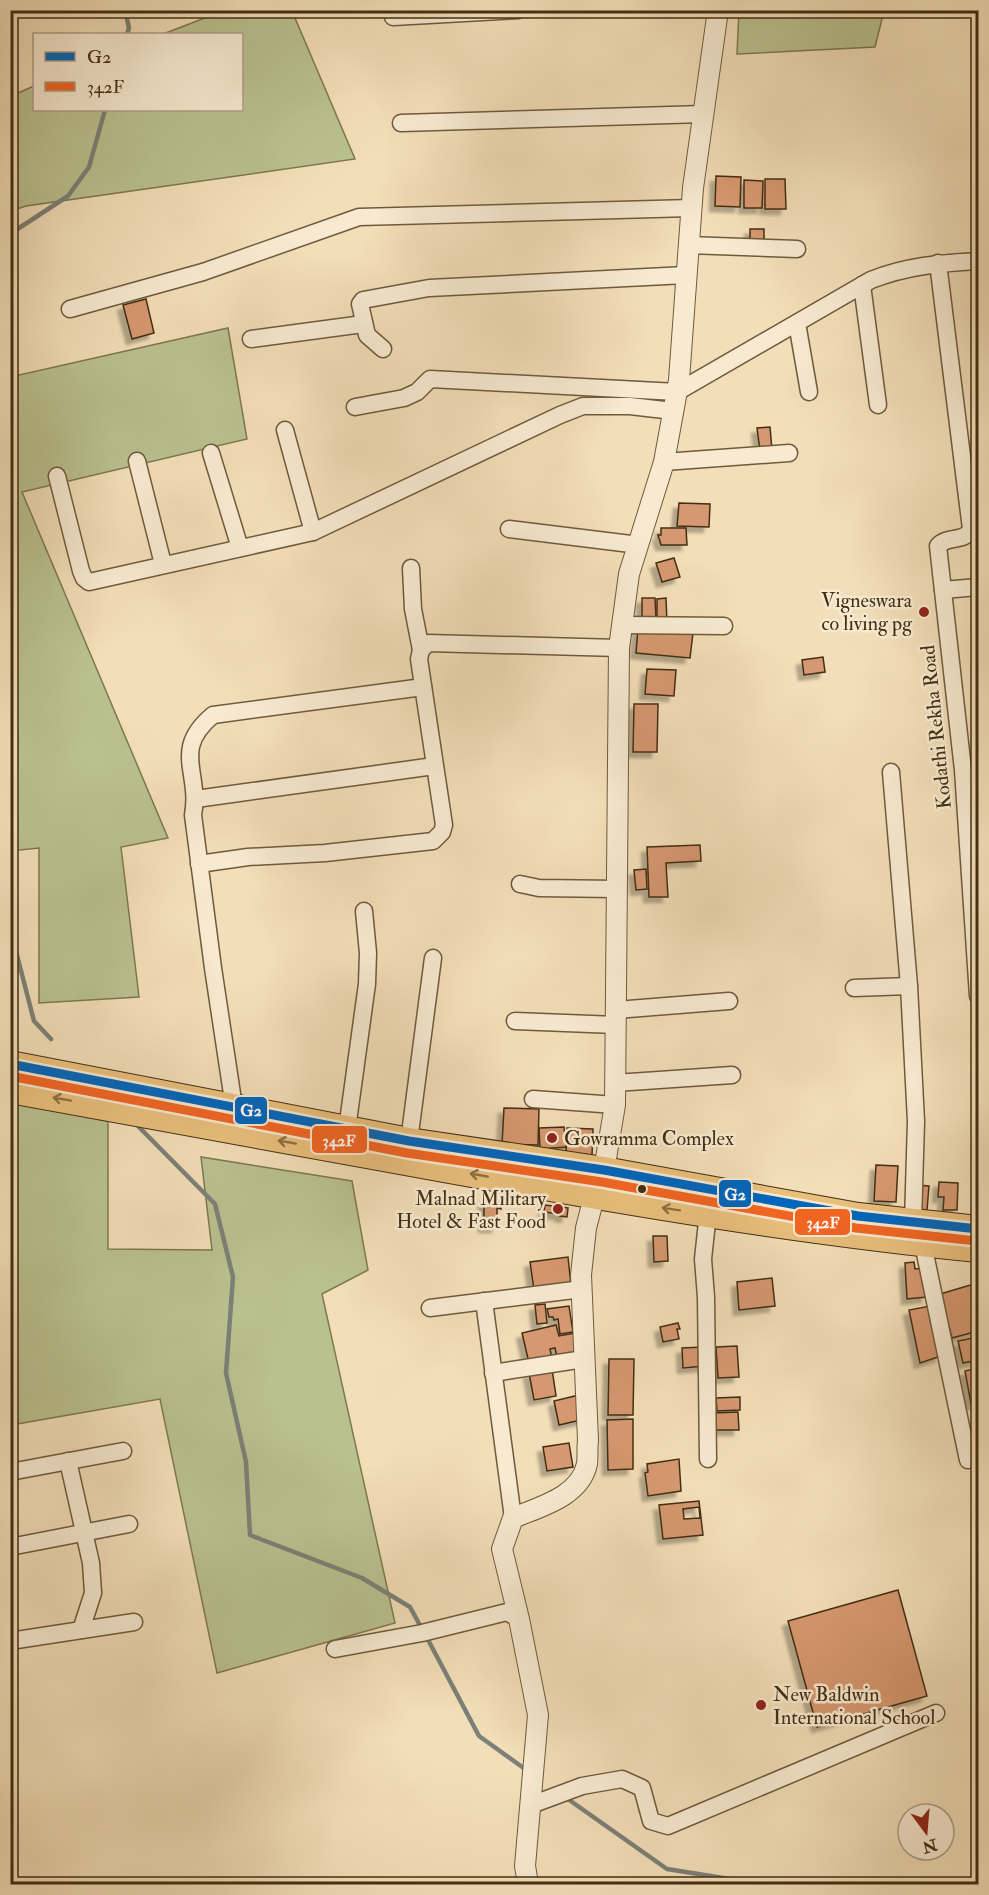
<svg xmlns="http://www.w3.org/2000/svg" width="989" height="1895" viewBox="0 0 989 1895" font-family="'IM FELL Double Pica',serif">
<style>
.green{fill:#b9c18f;stroke:#7e7850;stroke-width:1.5}
.lines{fill:none;stroke-linecap:round;stroke-linejoin:round}
.stream{stroke:#7b8177;stroke-width:4.5}
.building{fill:#d69870;stroke:#432e12;stroke-width:1.5;fill-rule:evenodd;filter:url(#shadow)}
.minor-casing{stroke:#6f5a3c;stroke-width:19}
.tertiary-casing{stroke:#6f5a3c;stroke-width:22}
.primary-casing{stroke:#432e12;stroke-width:28}
.minor{stroke:#f7ead1;stroke-width:16}
.tertiary{stroke:#f7ead1;stroke-width:20}
.primary{stroke:#e9bf7c;stroke-width:26}
.bus-1-casing{stroke:#f7ead1;stroke-width:14}
.bus-2-casing{stroke:#f7ead1;stroke-width:14}
.bus-1{stroke:#0065bd;stroke-width:9}
.bus-2{stroke:#f26522;stroke-width:9}
.oneway{stroke:#8e6f42}
.poi-dot{fill:#8f2418;stroke:#f7ead1;stroke-width:2}
.bus-dot{fill:#432e12;stroke:#f7ead1;stroke-width:2}
.labels{text-anchor:middle;dominant-baseline:central;stroke-width:5;stroke-linejoin:round;paint-order:stroke}
.poi-label{font-size:20px;fill:#432e12;stroke:#f7ead1;text-anchor:end}
.street-label{font-size:20px;fill:#432e12;stroke:#f7ead1}
.line-badge{stroke:#f7ead1;stroke-width:2}
.badge-label{font-size:16px;text-anchor:middle;font-weight:bold;fill:#fff}
</style>
<defs>
<filter id="shadow"><feDropShadow dx="-5.5" dy="5.5" stdDeviation="1.5" flood-color="#0004"/></filter>
</defs>
<rect width="100%" height="100%" fill="#f2deb8"/>
<filter id="stains"><feTurbulence type="fractalNoise" baseFrequency=".00333" numOctaves="4"/><feColorMatrix values="0 0 0 0 .2 0 0 0 0 .09 0 0 0 0 .02 0 0 0 .5 -.17"/></filter>
<radialGradient id="worn" r=".72"><stop offset=".6" stop-color="#630" stop-opacity="0"/><stop offset="1" stop-color="#630" stop-opacity=".3"/></radialGradient>
<g class="green">
<polygon points="223,11 292,11 355,159 26,206 11,211 11,96 34,86 34,110 242,110 242,34 163,34"/>
<polygon points="739,11 739,10 884,11 875,47 737,54"/>
<polygon points="228,328 247,439 22,492 168,838 121,847 139,997 39,1003 39,848 10,851 10,377"/>
<polygon points="11,1102 108,1121 108,1249 212,1250 201,1157 352,1181 368,1270 322,1294 395,1623 217,1673 160,1399 11,1425"/>
</g>
<g class="lines">
<g class="stream">
<polyline points="125,10 129,28 127,34"/>
<polyline points="10,234 68,196 89,167 105,110"/>
<polyline points="10,928 34,1021 51,1039"/>
<polyline points="135,1123 215,1204 233,1277 226,1373 246,1462 250,1535 362,1578 410,1607 422,1629"/>
<polyline points="426,1636 479,1736 525,1769"/>
<polyline points="565,1797 667,1869 761,1884"/>
</g>
</g>
<g class="building">
<polygon points="716,176 741,177 740,207 715,206"/>
<polygon points="765,179 785,179 786,209 765,209"/>
<polygon points="744,180 763,181 762,208 744,208"/>
<polygon points="750,229 764,229 764,246 750,245"/>
<polygon points="146,299 154,333 132,339 123,305"/>
<polygon points="770,427 772,450 760,451 757,428"/>
<polygon points="679,503 710,504 709,527 677,526"/>
<polygon points="661,528 686,528 687,545 661,545 658,535 661,535"/>
<polygon points="674,558 680,577 662,582 656,563"/>
<polygon points="642,598 655,598 656,618 642,619"/>
<polygon points="666,598 667,623 657,624 657,599"/>
<polygon points="638,628 693,633 690,658 636,653"/>
<polygon points="823,657 825,672 804,675 802,660"/>
<polygon points="647,669 676,670 674,696 645,694"/>
<polygon points="634,704 658,704 657,752 633,752"/>
<polygon points="700,845 701,861 666,863 668,897 649,897 647,847"/>
<polygon points="646,869 647,889 636,890 634,870"/>
<polygon points="504,1108 539,1109 538,1145 502,1144"/>
<polygon points="564,1127 566,1147 540,1149 539,1128"/>
<polygon points="567,1128 593,1129 592,1156 566,1154"/>
<polygon points="876,1165 898,1166 896,1202 874,1201"/>
<polygon points="939,1182 958,1183 957,1210 943,1210 944,1197 938,1197"/>
<polygon points="916,1185 929,1186 927,1210 915,1209"/>
<polygon points="484,1198 497,1198 497,1201 501,1201 501,1209 497,1208 497,1227 484,1227"/>
<polygon points="545,1205 560,1207 559,1214 544,1212"/>
<polygon points="561,1207 568,1208 567,1217 560,1216"/>
<polygon points="653,1236 667,1236 668,1261 654,1262"/>
<polygon points="568,1257 571,1285 534,1290 530,1262"/>
<polygon points="914,1262 915,1269 924,1268 927,1297 907,1299 905,1263"/>
<polygon points="772,1278 775,1306 739,1310 737,1282"/>
<polygon points="974,1284 978,1301 978,1331 952,1338 940,1294"/>
<polygon points="545,1304 547,1323 537,1324 535,1305"/>
<polygon points="569,1306 573,1332 560,1334 558,1319 554,1320 553,1317 549,1317 547,1309"/>
<polygon points="930,1306 933,1318 930,1319 931,1324 934,1324 941,1356 920,1363 909,1310"/>
<polygon points="678,1323 680,1329 677,1329 679,1339 663,1342 660,1327"/>
<polygon points="556,1325 559,1336 575,1333 579,1352 557,1357 555,1348 550,1349 552,1358 529,1363 522,1333"/>
<polygon points="978,1337 978,1360 963,1363 958,1341"/>
<polygon points="737,1346 739,1377 718,1378 716,1347"/>
<polygon points="704,1347 705,1366 683,1368 682,1348"/>
<polygon points="609,1359 634,1359 633,1415 608,1415"/>
<polygon points="978,1368 978,1409 977,1403 971,1404 965,1371"/>
<polygon points="552,1369 556,1396 534,1400 529,1373"/>
<polygon points="579,1395 585,1419 559,1425 554,1401"/>
<polygon points="740,1397 740,1410 717,1411 716,1398"/>
<polygon points="738,1412 739,1430 713,1430 712,1413"/>
<polygon points="633,1419 633,1469 608,1470 607,1420"/>
<polygon points="569,1443 573,1467 547,1471 543,1447"/>
<polygon points="679,1459 681,1491 648,1496 645,1473 648,1472 647,1464"/>
<path d="M699 1501 703 1535 663 1539 659 1505ZM699 1507 700 1518 684 1519 683 1509Z"/>
<polygon points="898,1590 927,1696 817,1727 788,1621"/>
</g>
<g class="lines">
<defs>
<g id="minor">
<polyline points="393,17 518,10"/>
<polyline points="401,123 704,114"/>
<polyline points="688,245 797,249"/>
<path d="M938 263 971 529C965 543 947 535 938 546L963 770 978 996"/>
<polyline points="862,285 878,405"/>
<polyline points="70,309 203,272 359,217 691,208"/>
<polyline points="797,323 809,392"/>
<polyline points="251,339 363,324"/>
<polyline points="383,349 367,335 360,304 363,300 429,288 686,275"/>
<path d="M355 407 404 398 417 392 430 379 677 392 871 280C906 266 941 263 978 261"/>
<polyline points="285,430 313,532"/>
<polyline points="211,453 240,548"/>
<polyline points="137,461 163,564"/>
<polyline points="664,462 789,453"/>
<polyline points="57,476 81,571 84,578 89,582 313,532 560,415 583,406 630,406 673,411"/>
<polyline points="509,529 639,545"/>
<polyline points="411,568 413,609 421,650"/>
<polyline points="943,590 978,587"/>
<polyline points="623,625 724,626"/>
<polyline points="891,772 909,986 916,1121 913,1222"/>
<polyline points="196,799 434,766"/>
<polyline points="199,864 248,857 325,853 433,841 442,832 444,825 419,659 421,650 428,643 619,648"/>
<polyline points="520,884 539,888 617,889"/>
<polyline points="854,988 909,986"/>
<polyline points="616,1010 729,1001"/>
<polyline points="515,1021 616,1025"/>
<polyline points="615,1083 732,1075"/>
<polyline points="533,1099 615,1105"/>
<path d="M234 1107 213 968 193 815C201 772 171 750 213 715L423 687"/>
<polyline points="347,1129 367,984 368,953 364,911"/>
<polyline points="409,1141 433,958"/>
<polyline points="708,1213 703,1259 706,1297 708,1459"/>
<polyline points="923,1244 968,1460"/>
<polyline points="484,1301 513,1518"/>
<polyline points="430,1308 582,1289"/>
<polyline points="493,1373 584,1359"/>
<polyline points="68,1461 91,1563 93,1593 81,1630"/>
<polyline points="10,1472 123,1451"/>
<polyline points="10,1547 129,1524"/>
<polyline points="10,1641 134,1622"/>
<polyline points="335,1649 422,1633 507,1612 519,1619"/>
<polyline points="531,1805 582,1786 622,1779 642,1788 651,1821 668,1826 936,1713"/>
</g>
<path id="tertiary" d="M528 1884 525 1866 538 1715 519 1619 502 1549 513 1518C539 1507 580 1497 587 1464 588 1457 587 1448 588 1440L581 1275 586 1228 594 1197 604 1170 615 1105 619 648 629 574 664 462 679 380 693 188 718 10"/>
<g id="primary">
<polyline points="10,1064 409,1141 604,1170 858,1216 978,1229"/>
<path d="M10 1090C151 1117 292 1142 433 1167 614 1200 795 1231 978 1249"/>
</g>
</defs>
<use href="#minor" class="minor-casing"/>
<use href="#tertiary" class="tertiary-casing"/>
<use href="#primary" class="primary-casing"/>
<use href="#minor" class="minor"/>
<use href="#tertiary" class="tertiary"/>
<use href="#primary" class="primary"/>
<defs>
<polyline id="bus-1" points="10,1064 409,1141 604,1170 858,1216 978,1229"/>
<polyline id="bus-2" points="10,1076 407,1153 602,1182 856,1228 977,1241"/>
</defs>
<use href="#bus-1" class="bus-1-casing"/>
<use href="#bus-2" class="bus-2-casing"/>
<use href="#bus-1" class="bus-1"/>
<use href="#bus-2" class="bus-2"/>
</g>
<defs><path id="oneway-shaft" d="M-6 0H5M1.5-3L5.5 0L1.5 3" fill="none" stroke-width="1.6" stroke-linecap="round" stroke-linejoin="round" transform="scale(1.5)"/></defs>
<g class="oneway">
<use href="#oneway-shaft" transform="translate(62 1099) rotate(-170)"/>
<use href="#oneway-shaft" transform="translate(287 1142) rotate(-170)"/>
<use href="#oneway-shaft" transform="translate(479 1175) rotate(-170)"/>
<use href="#oneway-shaft" transform="translate(671 1209) rotate(-171)"/>
</g>
<g class="poi-dot">
<circle cx="924" cy="612" r="6"/>
<circle cx="552" cy="1138" r="6"/>
<circle cx="558" cy="1209" r="6"/>
<circle cx="761" cy="1705" r="6"/>
</g>
<circle class="bus-dot" cx="642" cy="1189" r="5"/>
<g class="labels">
<g class="poi-label">
<text x="912" y="600">Vigneswara<tspan x="912" dy="23">co living pg</tspan></text>
<text x="564" y="1138" text-anchor="start">Gowramma Complex</text>
<text x="546" y="1198">Malnad Military<tspan x="546" dy="23">Hotel &amp; Fast Food</tspan></text>
<text x="773" y="1694" text-anchor="start">New Baldwin<tspan x="773" dy="23">International School</tspan></text>
</g>
<g class="street-label">
<text transform="translate(936 727) rotate(-96)">Kodathi Rekha Road</text>
</g>
</g>
<g class="line-badge">
<rect x="234" y="1096" width="34" height="29" rx="6" fill="#0065bd"/>
<rect x="311" y="1125" width="57" height="29" rx="6" fill="#f26522"/>
<rect x="718" y="1179" width="34" height="29" rx="6" fill="#0065bd"/>
<rect x="794" y="1208" width="57" height="28" rx="6" fill="#f26522"/>
</g>
<g class="badge-label">
<text x="251" y="1116">G2</text>
<text x="339" y="1146">342F</text>
<text x="735" y="1200">G2</text>
<text x="823" y="1228">342F</text>
</g>
<rect width="989" height="1895" fill="none" stroke="#f2deb8" stroke-width="36"/>
<rect x="12" y="12" width="965" height="1871" fill="none" stroke="#432e12" stroke-width="3"/>
<rect x="18" y="18" width="953" height="1859" fill="none" stroke="#432e12" stroke-width="1.5"/>
<rect x="33" y="33" width="210" height="78" fill="#f7ead1" stroke="#af9f85" stroke-width="1.5"/>
<rect x="45" y="52" width="30" height="9" fill="#0065bd" stroke="#af9f85" stroke-width="1.5"/>
<text x="87" y="63" font-size="18" fill="#432e12">G2</text>
<rect x="45" y="82" width="30" height="9" fill="#f26522" stroke="#af9f85" stroke-width="1.5"/>
<text x="87" y="93" font-size="18" fill="#432e12">342F</text>
<g transform="translate(926 1832) rotate(164)"><circle r="28" fill="#f7ead1" stroke="#af9f85" stroke-width="1.5"/>
<path d="M0-4.5L10 22L0 15L-10 22Z" fill="#8f2418"/>
<text y="-9" font-size="16" font-weight="bold" text-anchor="middle" fill="#432e12">N</text>
</g>
<rect width="100%" height="100%" filter="url(#stains)"/>
<rect width="100%" height="100%" fill="url(#worn)"/>
</svg>
